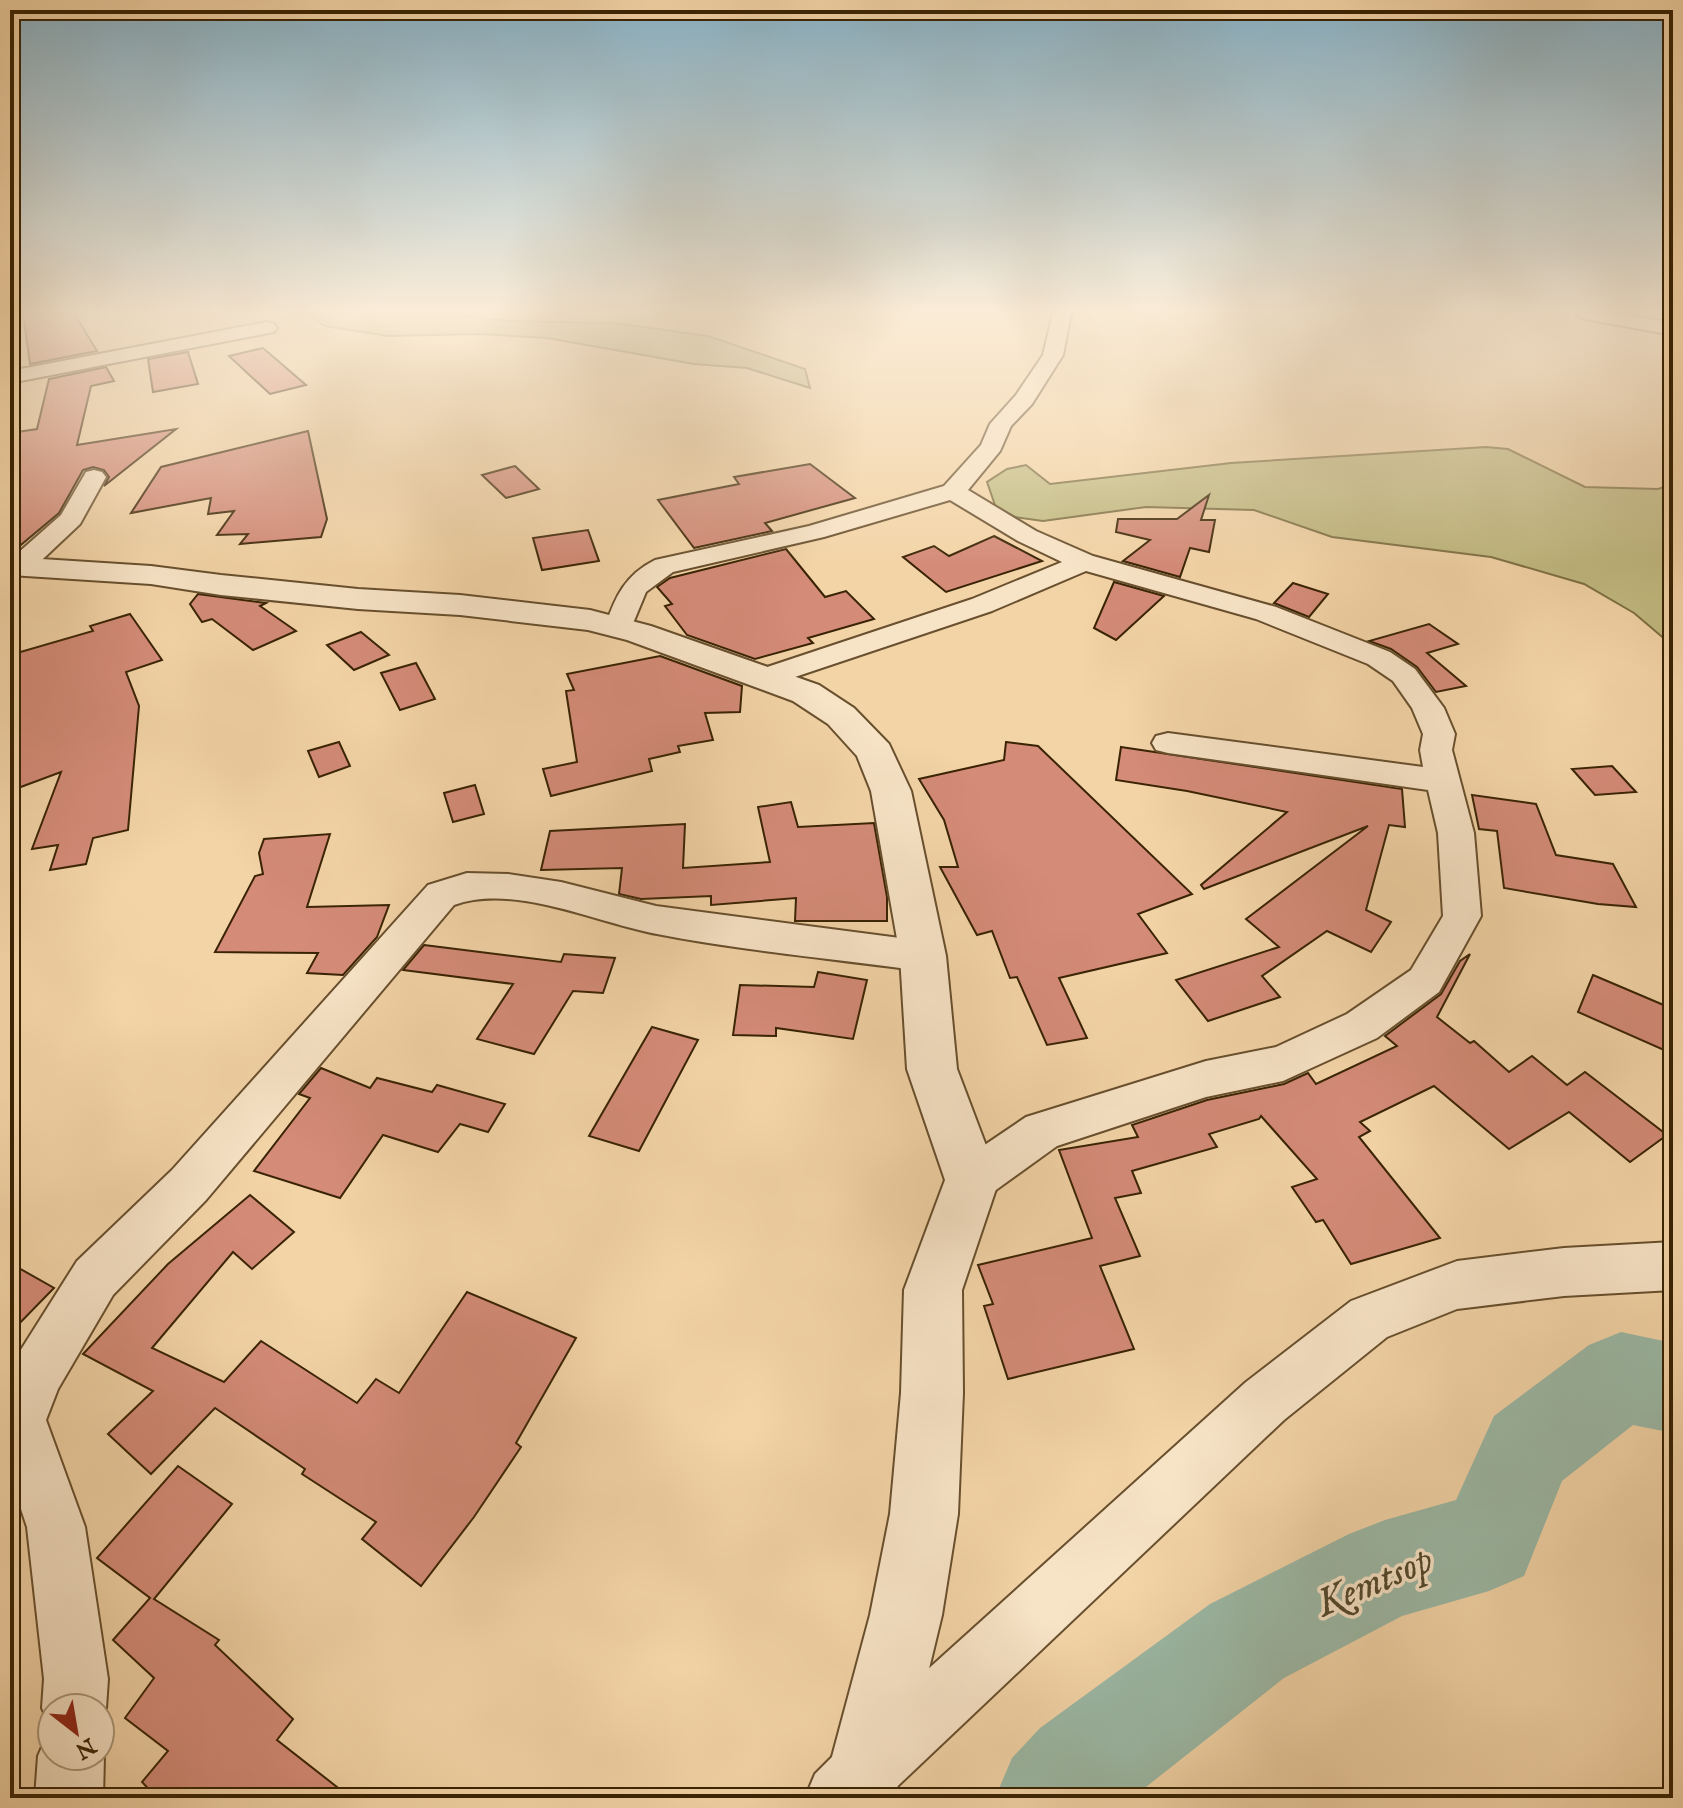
<svg xmlns="http://www.w3.org/2000/svg" width="1683" height="1808" viewBox="0 0 1683 1808" font-family="'IM FELL English',serif">
<style>
.green{fill:#c2bb82;stroke:#7e6f43;stroke-width:2}
.lines{fill:none;stroke-linecap:round;stroke-linejoin:round}
.river{fill:#9bb8a5;fill-rule:evenodd}
.building{fill:#d48b78;stroke:#392304;stroke-width:2}
.minor-casing{stroke:#684f2d;stroke-width:4}
.tertiary-casing{stroke:#684f2d;stroke-width:4}
.minor{fill:#f7e3c6;fill-rule:evenodd}
.tertiary{fill:#f7e3c6;fill-rule:evenodd}
.labels{text-anchor:middle;dominant-baseline:central;stroke-width:7;stroke-linejoin:round;paint-order:stroke}
.near-water-label{font-size:40px;font-style:italic;fill:#52482c;stroke:#f7e3c6}
</style>
<rect width="100%" height="100%" fill="#f3d4a7"/>
<filter id="stains"><feTurbulence type="fractalNoise" baseFrequency=".0025" numOctaves="4"/><feColorMatrix values="0 0 0 0 .2 0 0 0 0 .09 0 0 0 0 .02 0 0 0 .5 -.17"/></filter>
<radialGradient id="worn" r=".72"><stop offset=".6" stop-color="#630" stop-opacity="0"/><stop offset="1" stop-color="#630" stop-opacity=".3"/></radialGradient>
<g class="green">
<polygon points="305,313 445,313 507,321 614,323 708,336 805,369 810,388 747,368 694,364 547,338 480,334 388,336 325,326"/>
<polygon points="1486,447 1508,449 1585,487 1658,489 1673,484 1673,646 1634,613 1584,584 1491,557 1332,537 1254,510 1146,507 1043,521 1015,517 996,508 987,482 1007,469 1026,465 1050,484 1231,463"/>
</g>
<g class="lines">
<polygon class="river" points="1621,1332 1673,1343 1673,1433 1633,1425 1562,1481 1524,1576 1489,1591 1402,1616 1284,1678 1132,1798 995,1798 1012,1758 1040,1728 1210,1604 1349,1534 1385,1520 1456,1500 1494,1416 1589,1345"/>
</g>
<g class="building">
<polygon points="23,313 74,313 97,351 30,364"/>
<polygon points="263,348 306,385 270,394 229,356"/>
<polygon points="188,352 198,384 153,392 148,359"/>
<polygon points="106,367 114,381 91,386 77,445 176,429 104,486 109,477 104,470 93,467 83,470 59,513 10,554 10,433 37,429 49,379"/>
<polygon points="308,431 327,519 321,537 240,544 248,534 217,535 234,511 208,514 211,498 131,513 161,467"/>
<polygon points="810,464 855,498 765,523 772,531 694,548 658,500 739,484 734,477"/>
<polygon points="515,466 539,489 506,498 482,475"/>
<polygon points="1209,495 1201,520 1215,520 1209,552 1190,548 1180,577 1123,561 1150,540 1116,532 1118,519 1177,519"/>
<polygon points="588,530 599,561 542,570 533,538"/>
<polygon points="994,536 1042,561 946,592 903,557 934,546 949,556"/>
<polygon points="786,549 825,597 846,591 874,619 808,638 813,643 755,659 687,635 665,606 672,604 657,587 670,578"/>
<polygon points="1114,582 1164,596 1116,640 1094,628"/>
<polygon points="1293,583 1328,594 1309,617 1274,603"/>
<polygon points="198,594 266,603 260,606 296,631 253,650 212,619 202,622 190,604"/>
<polygon points="130,614 162,660 126,672 139,706 128,830 93,838 86,864 50,870 58,845 32,849 61,772 10,791 10,655 93,631 90,626"/>
<polygon points="1429,624 1458,644 1427,653 1466,686 1436,692 1417,667 1391,649 1369,641"/>
<polygon points="361,632 389,655 354,670 327,645"/>
<polygon points="660,656 742,686 740,712 705,713 713,740 678,746 680,752 649,759 652,771 551,796 543,769 577,762 566,691 574,690 567,674"/>
<polygon points="416,663 435,699 400,710 381,673"/>
<polygon points="339,742 350,766 319,777 308,751"/>
<polygon points="1006,742 1038,746 1192,894 1138,914 1167,953 1059,978 1087,1038 1047,1045 1017,977 1010,978 992,931 977,935 940,867 958,867 944,820 919,779 1004,760"/>
<polygon points="1121,747 1402,789 1405,827 1389,825 1366,910 1391,922 1371,952 1327,931 1262,976 1280,997 1208,1021 1176,980 1279,947 1246,919 1368,826 1204,889 1201,885 1287,812 1187,791 1116,780"/>
<polygon points="1612,766 1636,792 1595,795 1572,769"/>
<polygon points="475,785 484,814 453,822 444,793"/>
<polygon points="1472,795 1536,804 1556,855 1613,864 1636,907 1598,904 1504,888 1497,831 1479,829"/>
<polygon points="791,802 798,827 874,823 887,897 887,921 795,921 796,898 711,905 711,896 641,899 619,894 622,868 541,870 550,831 685,824 683,868 770,862 758,807"/>
<polygon points="330,834 307,907 389,905 377,937 343,975 307,973 318,953 215,952 255,876 263,874 259,853 264,839"/>
<polygon points="424,945 561,962 564,954 615,958 603,993 573,991 534,1054 477,1039 513,984 403,970"/>
<polygon points="1470,954 1437,1017 1470,1043 1474,1041 1509,1072 1532,1056 1567,1085 1585,1072 1667,1135 1630,1162 1569,1112 1509,1149 1434,1086 1360,1122 1370,1131 1359,1137 1440,1238 1351,1264 1323,1220 1316,1222 1292,1187 1317,1179 1261,1116 1259,1119 1209,1134 1217,1147 1132,1171 1141,1193 1115,1198 1140,1256 1100,1266 1134,1349 1008,1379 984,1306 993,1304 978,1265 1092,1238 1059,1150 1138,1137 1132,1125 1207,1100 1284,1084 1308,1073 1316,1084 1397,1046 1385,1036 1441,994 1460,961"/>
<polygon points="818,972 867,980 853,1039 776,1028 776,1036 733,1035 740,985 814,987"/>
<polygon points="1593,975 1673,1009 1673,1054 1578,1012"/>
<polygon points="652,1027 698,1040 639,1151 589,1136"/>
<polygon points="321,1068 370,1088 377,1078 432,1092 437,1085 505,1104 488,1132 460,1124 438,1152 383,1135 340,1198 254,1171 310,1098 299,1094"/>
<polygon points="250,1195 294,1232 252,1269 233,1252 152,1348 224,1382 261,1341 357,1403 376,1379 399,1393 467,1292 576,1338 516,1443 521,1447 474,1517 421,1586 362,1539 376,1522 302,1474 305,1469 215,1408 151,1474 108,1434 153,1391 83,1354 168,1264"/>
<polygon points="10,1263 54,1288 10,1333"/>
<polygon points="178,1466 232,1504 154,1599 219,1640 215,1645 293,1719 277,1740 351,1798 157,1798 142,1782 168,1751 125,1718 154,1678 113,1640 150,1598 97,1558"/>
</g>
<g class="lines">
<defs>
<g id="minor">
<path d="M1053 313H1071L1063 355 1032 404 1011 426 1000 451 968 490 1036 531 1093 556 1276 607 1390 652 1415 669 1444 708 1455 734 1452 750 1474 833 1481 916 1439 992 1377 1038 1283 1081 1206 1097 1057 1146 989 1195 972 1201 955 1195 948 1180 955 1165 1026 1117 1206 1061 1276 1047 1347 1014 1411 970 1443 916 1438 833 1428 790 1168 753 1156 750 1152 743 1156 736 1168 733 1423 767 1420 750 1423 734 1412 708 1393 681 1368 664 1256 619 1086 571 992 611 777 683 766 686 755 683 751 677 755 671 972 599 1062 562 1018 541 950 500 824 537 673 572 646 592 629 633 619 636 609 633 605 627C615 597 625 575 655 560L809 526 944 486 981 445 990 424 1016 395 1043 355Z"/>
<polygon points="1576,313 1615,313 1673,323 1673,335 1585,319"/>
<polygon points="10,318 18,320 20,324 18,328 10,330"/>
<polygon points="267,322 274,324 277,328 274,332 10,383 10,371"/>
<polygon points="94,470 102,472 106,477 80,524 28,573 10,573 10,560 61,515 86,472"/>
<path d="M467 873 508 874 561 882 656 906 923 941 937 945 943 956 937 967 923 971C835 959 744 951 657 934 597 923 515 883 454 905L206 1200 113 1295 58 1389 46 1420 85 1527 108 1679 106 1708 100 1723V1708H52V1756H100V1746L104 1756 103 1798H35L38 1756 48 1733 52 1731 42 1708 44 1679 27 1527 10 1476V1373L17 1356 77 1261 172 1170 428 885Z"/>
<polygon points="1673,1242 1673,1290 1564,1296 1457,1309 1387,1337 1284,1420 885,1798 805,1798 815,1774 844,1745 1246,1382 1351,1301 1457,1261 1564,1248"/>
</g>
<polygon id="tertiary" points="10,557 151,566 221,575 358,589 460,595 590,610 651,626 819,685 854,708 889,744 911,791 946,956 957,1069 999,1180 962,1290 963,1393 958,1514 942,1615 905,1768 894,1795 887,1798 840,1795 829,1768 870,1615 890,1514 901,1393 904,1290 945,1180 907,1069 900,956 871,791 857,756 828,724 793,701 627,640 588,630 460,615 358,609 221,595 151,584 10,575"/>
</defs>
<use href="#minor" class="minor-casing"/>
<use href="#tertiary" class="tertiary-casing"/>
<use href="#minor" class="minor"/>
<use href="#tertiary" class="tertiary"/>
</g>
<linearGradient id="sky" x2="0" y2="1"><stop stop-color="#89b6cd"/><stop offset="0.55" stop-color="#faecd7"/><stop offset="1" stop-color="#faecd7" stop-opacity="0"/></linearGradient>
<rect width="1683" height="566" fill="url(#sky)"/>
<g class="labels">
<g class="near-water-label">
<text transform="translate(1375 1583) rotate(-23)">Kemtsop</text>
</g>
</g>
<rect width="1683" height="1808" fill="none" stroke="#f3d4a7" stroke-width="40"/>
<rect x="12" y="12" width="1659" height="1784" fill="none" stroke="#392304" stroke-width="4"/>
<rect x="20" y="20" width="1643" height="1768" fill="none" stroke="#392304" stroke-width="2"/>
<g transform="translate(76 1732) rotate(149)"><circle r="38" fill="#f7e3c6" stroke="#ab9678" stroke-width="2"/>
<path d="M0-6L14 30L0 20L-14 30Z" fill="#8f2418"/>
<text y="-12" font-size="22" font-weight="bold" text-anchor="middle" fill="#392304">N</text>
</g>
<rect width="100%" height="100%" filter="url(#stains)"/>
<rect width="100%" height="100%" fill="url(#worn)"/>
</svg>
